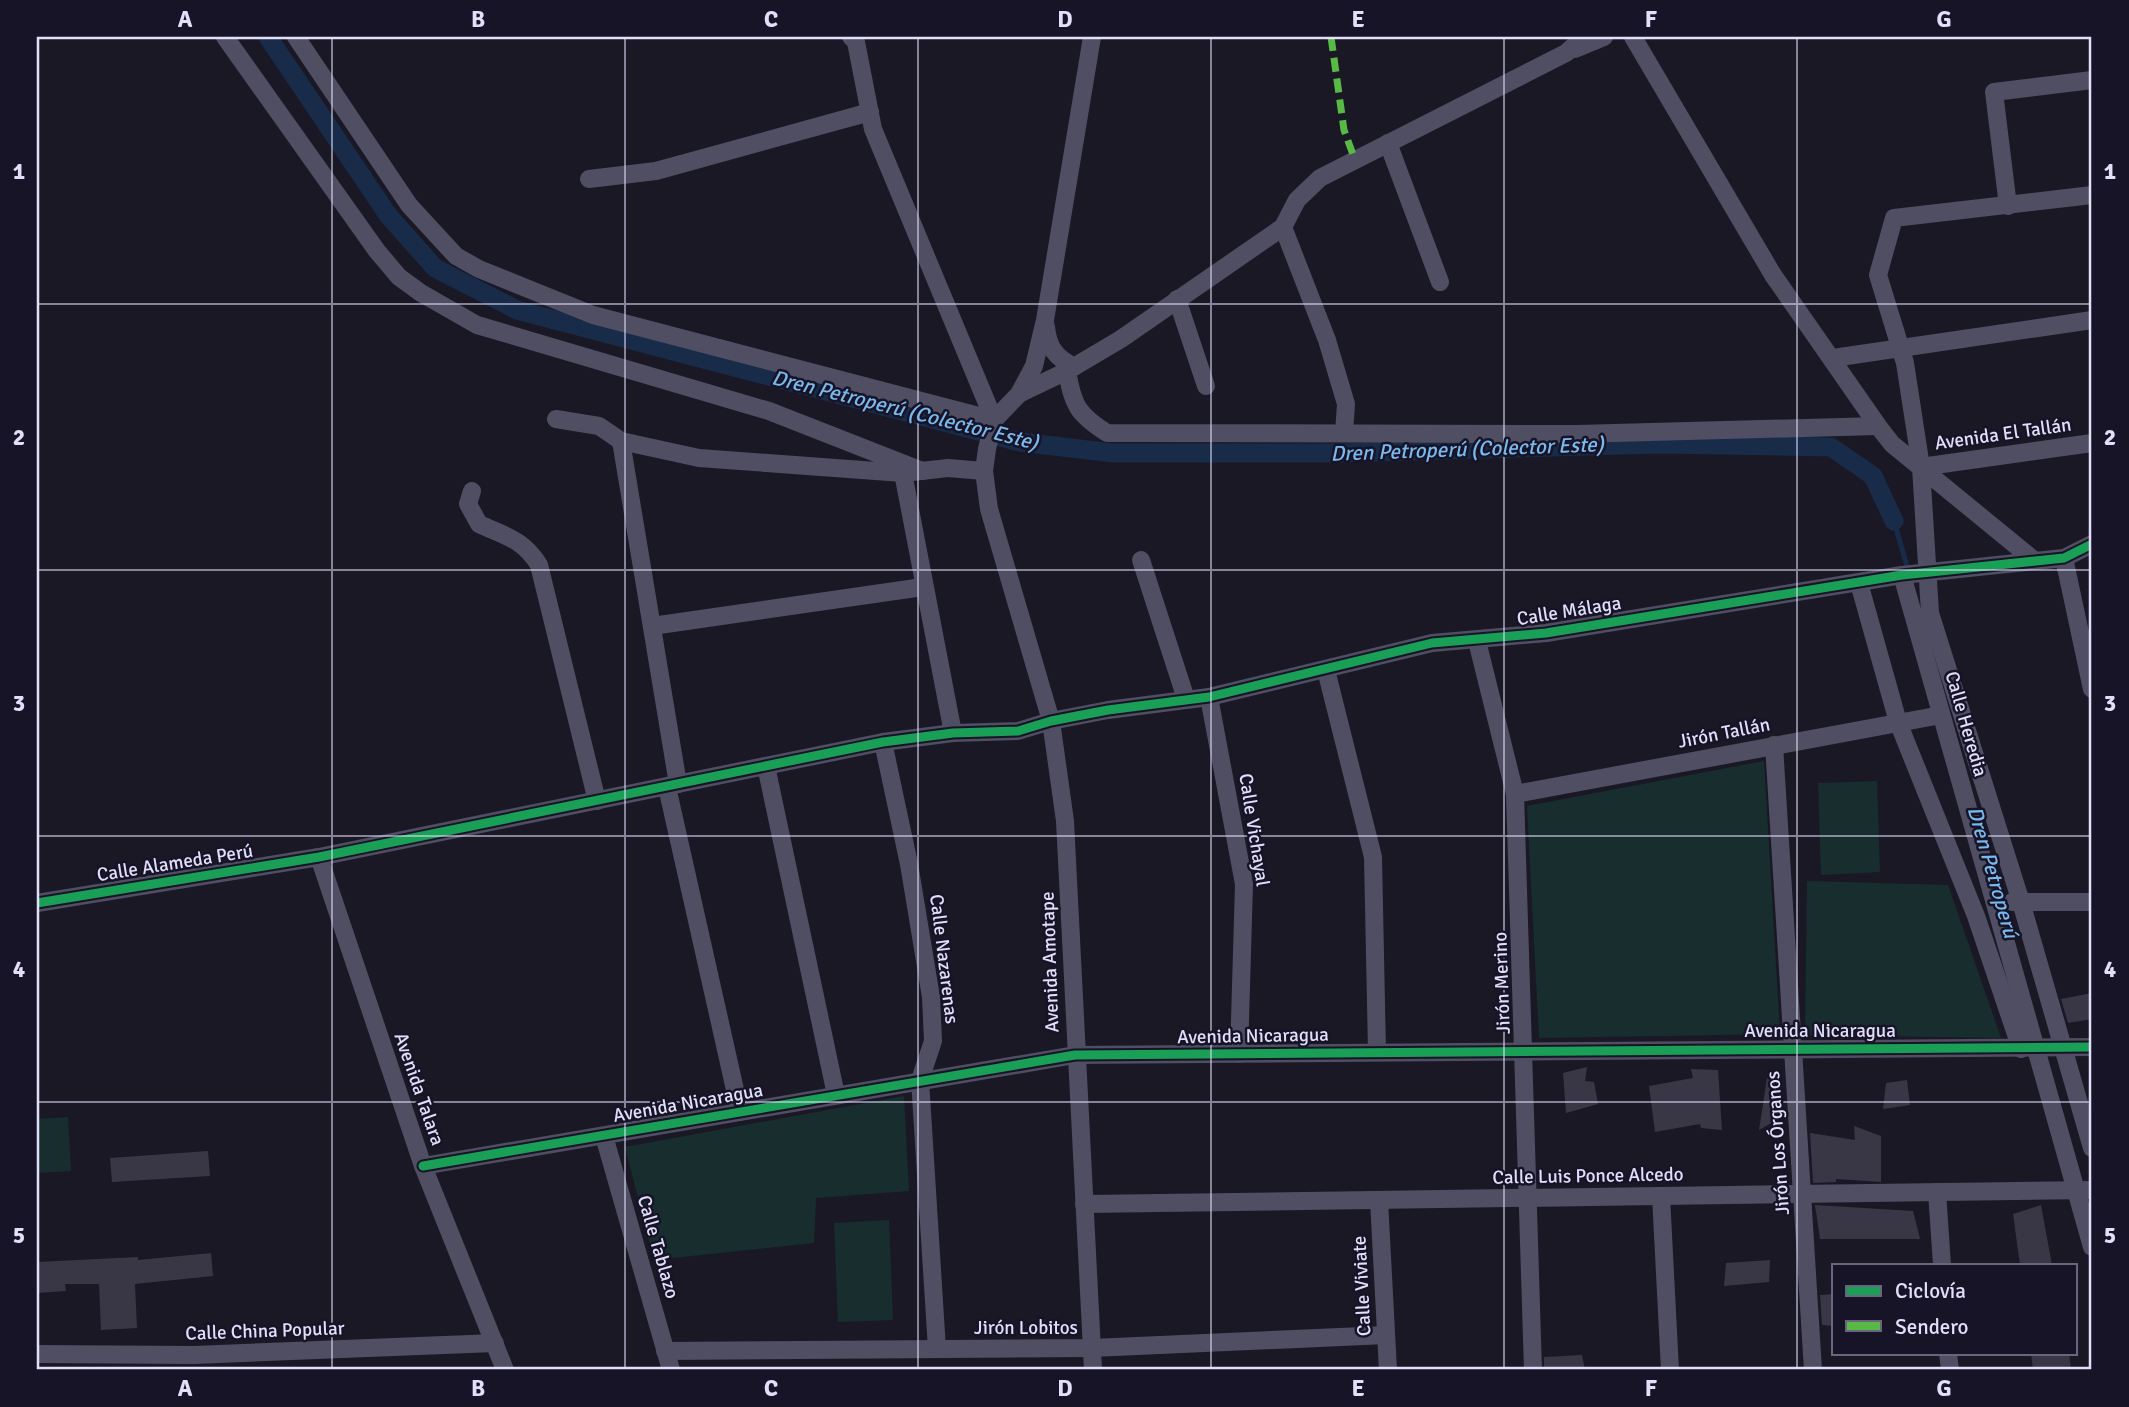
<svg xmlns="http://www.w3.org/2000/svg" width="2129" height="1407" viewBox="0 0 2129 1407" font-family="Signika,sans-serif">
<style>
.green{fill:#182e2e}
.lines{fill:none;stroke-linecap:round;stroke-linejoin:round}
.stream{stroke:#182b49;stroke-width:5}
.canal{stroke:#182b49;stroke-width:19}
.building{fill:#393745}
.minor{stroke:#504e62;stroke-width:18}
.quiet{stroke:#58b947;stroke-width:7;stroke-dasharray:14 7;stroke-linecap:butt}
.cycleway-casing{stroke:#171428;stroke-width:13}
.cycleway{stroke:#1a9f57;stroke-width:9}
.grid{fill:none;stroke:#e2dffb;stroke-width:2;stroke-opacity:0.55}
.labels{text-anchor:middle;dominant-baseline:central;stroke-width:5;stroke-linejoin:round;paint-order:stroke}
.street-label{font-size:19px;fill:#e2dffb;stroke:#171428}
.water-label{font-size:21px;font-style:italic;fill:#7ab9ee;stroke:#171428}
.neatline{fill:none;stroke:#e2dffb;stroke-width:2.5}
.grid-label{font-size:23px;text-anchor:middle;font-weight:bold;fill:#e2dffb}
</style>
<rect width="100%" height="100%" fill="#1a1824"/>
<g class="green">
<polygon points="1764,761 1780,1034 1539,1038 1527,806"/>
<polygon points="1877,781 1880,872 1821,875 1818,783"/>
<polygon points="1807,881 1948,885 2001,1038 1805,1035"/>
<polygon points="904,1096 909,1191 816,1198 814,1243 654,1260 625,1147"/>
<polygon points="68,1117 71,1171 37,1173 37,1119"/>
<polygon points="889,1220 893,1320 838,1322 834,1223"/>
</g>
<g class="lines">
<polyline class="stream" points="1894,521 1908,570"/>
<polyline class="canal" points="268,37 388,215 435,268 517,310 1020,442 1113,453 1338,453 1661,444 1831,447 1873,476 1894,521"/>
</g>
<g class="building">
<polygon points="2092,993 2092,1019 2068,1023 2061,999"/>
<polygon points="1587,1067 1585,1081 1594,1082 1598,1104 1566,1113 1563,1073"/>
<polygon points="1691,1069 1718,1070 1722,1130 1701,1128 1700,1124 1655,1132 1649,1086 1693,1078"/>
<polygon points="1767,1078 1778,1079 1775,1121 1759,1130"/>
<polygon points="1907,1080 1910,1105 1883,1109 1886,1083"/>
<polygon points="1854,1126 1881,1136 1881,1182 1836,1179 1836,1182 1813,1183 1810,1133 1855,1140"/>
<polygon points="208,1151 210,1176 112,1182 110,1158"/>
<polygon points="1815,1205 1913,1211 1920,1239 1820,1239"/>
<polygon points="2041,1205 2052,1265 2020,1265 2013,1214"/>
<polygon points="211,1253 213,1276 135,1284 137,1328 101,1330 99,1284 65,1284 66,1291 37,1293 37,1262 138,1257 138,1260"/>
<polygon points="1770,1260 1769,1282 1724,1286 1726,1263"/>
<polygon points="1833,1294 1833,1326 1822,1325 1820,1295"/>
<polygon points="2031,1353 2069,1353 2071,1370 2033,1370"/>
<polygon points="1582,1355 1585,1370 1544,1370 1544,1357"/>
</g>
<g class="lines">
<g class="minor">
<polyline points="225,37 377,251 399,277 421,293 477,325 769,411 922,471"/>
<polyline points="296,37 409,205 456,256 479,269 593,315 994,420"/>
<polyline points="851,37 856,42 873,129 994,420"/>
<polyline points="1633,37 1773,275 1878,426 1892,444 2035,561"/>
<polyline points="1575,49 1604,37"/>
<polyline points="1388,143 1440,282"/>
<polyline points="589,179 656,171 870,112"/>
<polyline points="2092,195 1894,218 1878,275 1905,363 1921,467 1930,613 2021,902 2092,1148"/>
<polyline points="2008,206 1994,92 2092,80"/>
<polyline points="1283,227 1327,340 1346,404 1344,433"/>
<polyline points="1177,299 1206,386"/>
<path d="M1046 327C1048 347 1055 357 1074 367"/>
<polyline points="1833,358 2092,320"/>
<path d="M1067 371C1073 405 1077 414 1107 433L1577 434 1878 426"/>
<polyline points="1019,394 1034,366 1045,320 1092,37"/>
<polyline points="556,419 599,426 621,441 699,458 903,473 948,468 984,471"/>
<polyline points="621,441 678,784"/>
<polyline points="1921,467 2092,443"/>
<polyline points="903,473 953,733"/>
<path d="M472 491 468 504 479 524C505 536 523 539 539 565L597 801"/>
<polyline points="2064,558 2092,689"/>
<polyline points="1141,560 1186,699"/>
<polyline points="1902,575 2092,1247"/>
<polyline points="1859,583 1898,722 1976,916 2021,1049"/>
<polyline points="652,626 923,587"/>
<polyline points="1477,641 1515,794 1533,1370"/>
<polyline points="1326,670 1373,857 1377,1052"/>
<polyline points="1209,697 1244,884 1239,1054"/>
<polyline points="883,742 909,864 931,997 933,1041 920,1080 937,1349"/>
<polyline points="1774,745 1813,1370"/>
<polyline points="766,766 836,1095"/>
<polyline points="667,787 740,1112"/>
<polyline points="1515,794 1941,715"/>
<polyline points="319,857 423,1166 505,1370"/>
<polyline points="2012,902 2092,902"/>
<polyline points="37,903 319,857 883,742 953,733 1018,731 1051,721 1108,710 1209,697 1432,643 1546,633 1902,575 2064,558 2092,544"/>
<polyline points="604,1136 671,1370"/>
<polyline points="423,1166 1075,1055 2092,1047"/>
<polyline points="1937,1192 1942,1265"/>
<polyline points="1661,1196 1670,1370"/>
<polyline points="1379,1200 1388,1370"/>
<polyline points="1084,1204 2092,1190"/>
<polyline points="665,1351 1092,1348 1386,1335"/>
<polyline points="1948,1353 1950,1370"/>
<polyline points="37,1354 194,1355 495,1343"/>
<polyline points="1093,1370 1065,821 1051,721 989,509 984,471 987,449 994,420 1019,394 1067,371 1121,339 1283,227 1297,200 1320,178 1566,53 1584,37"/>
</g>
<polyline class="quiet" points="1331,37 1344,130 1355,160"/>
<defs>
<g id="cycleway">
<polyline points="37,903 319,857 883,742 953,733 1018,731 1051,721 1108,710 1209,697 1432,643 1546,633 1902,575 2064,558 2092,544"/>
<polyline points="423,1166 1075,1055 2092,1047"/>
</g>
</defs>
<use href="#cycleway" class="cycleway-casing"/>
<use href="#cycleway" class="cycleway"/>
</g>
<path class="grid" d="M332 37V1370M625 37V1370M918 37V1370M1211 37V1370M1504 37V1370M1797 37V1370M37 304H2092M37 570H2092M37 836H2092M37 1102H2092"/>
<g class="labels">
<g class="street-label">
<text transform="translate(2003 434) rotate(-8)">Avenida El Tallán</text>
<text transform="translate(1569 611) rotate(-9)">Calle Málaga</text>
<text transform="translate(1966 724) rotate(74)">Calle Heredia</text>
<text transform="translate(1724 733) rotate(-11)">Jirón Tallán</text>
<text transform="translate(1254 830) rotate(81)">Calle Vichayal</text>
<text transform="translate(175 863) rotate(-9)">Calle Alameda Perú</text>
<text transform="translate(944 959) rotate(83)">Calle Nazarenas</text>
<text transform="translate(1050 962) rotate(-92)">Avenida Amotape</text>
<text transform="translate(1502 983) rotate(-92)">Jirón Merino</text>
<text x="1820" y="1031">Avenida Nicaragua</text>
<text transform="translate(1253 1036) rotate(-1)">Avenida Nicaragua</text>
<text transform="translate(419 1089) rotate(71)">Avenida Talara</text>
<text transform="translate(688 1103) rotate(-10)">Avenida Nicaragua</text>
<text transform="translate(1778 1143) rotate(-94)">Jirón Los Órganos</text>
<text transform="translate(1588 1176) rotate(-1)">Calle Luis Ponce Alcedo</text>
<text transform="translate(658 1247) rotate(74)">Calle Tablazo</text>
<text transform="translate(1362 1286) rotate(-93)">Calle Viviate</text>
<text x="1026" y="1328">Jirón Lobitos</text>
<text transform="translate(265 1331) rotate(-2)">Calle China Popular</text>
</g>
<g class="water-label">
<text transform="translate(905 410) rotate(14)">Dren Petroperú (Colector Este)</text>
<text transform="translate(1467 449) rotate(-2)">Dren Petroperú (Colector Este)</text>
<text transform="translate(1993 872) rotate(74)">Dren Petroperú</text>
</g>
</g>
<rect width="2129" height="1407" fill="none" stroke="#171428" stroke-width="77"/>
<rect x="1832" y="1264" width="245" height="91" fill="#171428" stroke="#68657c" stroke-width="2"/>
<rect x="1846" y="1286" width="35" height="10" fill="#1a9f57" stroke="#68657c" stroke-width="2"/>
<text x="1895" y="1298" font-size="21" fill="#e2dffb">Ciclovía</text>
<rect x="1846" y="1321" width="35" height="10" fill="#58b947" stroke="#68657c" stroke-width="2"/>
<text x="1895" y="1334" font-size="21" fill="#e2dffb">Sendero</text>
<rect x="38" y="38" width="2052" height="1330" class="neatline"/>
<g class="grid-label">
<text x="185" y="27">A</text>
<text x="478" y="27">B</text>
<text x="771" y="27">C</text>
<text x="1065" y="27">D</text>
<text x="1358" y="27">E</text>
<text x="1651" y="27">F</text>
<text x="1944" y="27">G</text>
<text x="19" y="179">1</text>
<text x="2110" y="179">1</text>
<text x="19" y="445">2</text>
<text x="2110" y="445">2</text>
<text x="19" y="711">3</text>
<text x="2110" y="711">3</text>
<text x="19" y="977">4</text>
<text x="2110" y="977">4</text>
<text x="19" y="1243">5</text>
<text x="2110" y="1243">5</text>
<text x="185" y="1396">A</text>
<text x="478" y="1396">B</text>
<text x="771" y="1396">C</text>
<text x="1065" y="1396">D</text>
<text x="1358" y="1396">E</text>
<text x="1651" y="1396">F</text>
<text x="1944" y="1396">G</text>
</g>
</svg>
